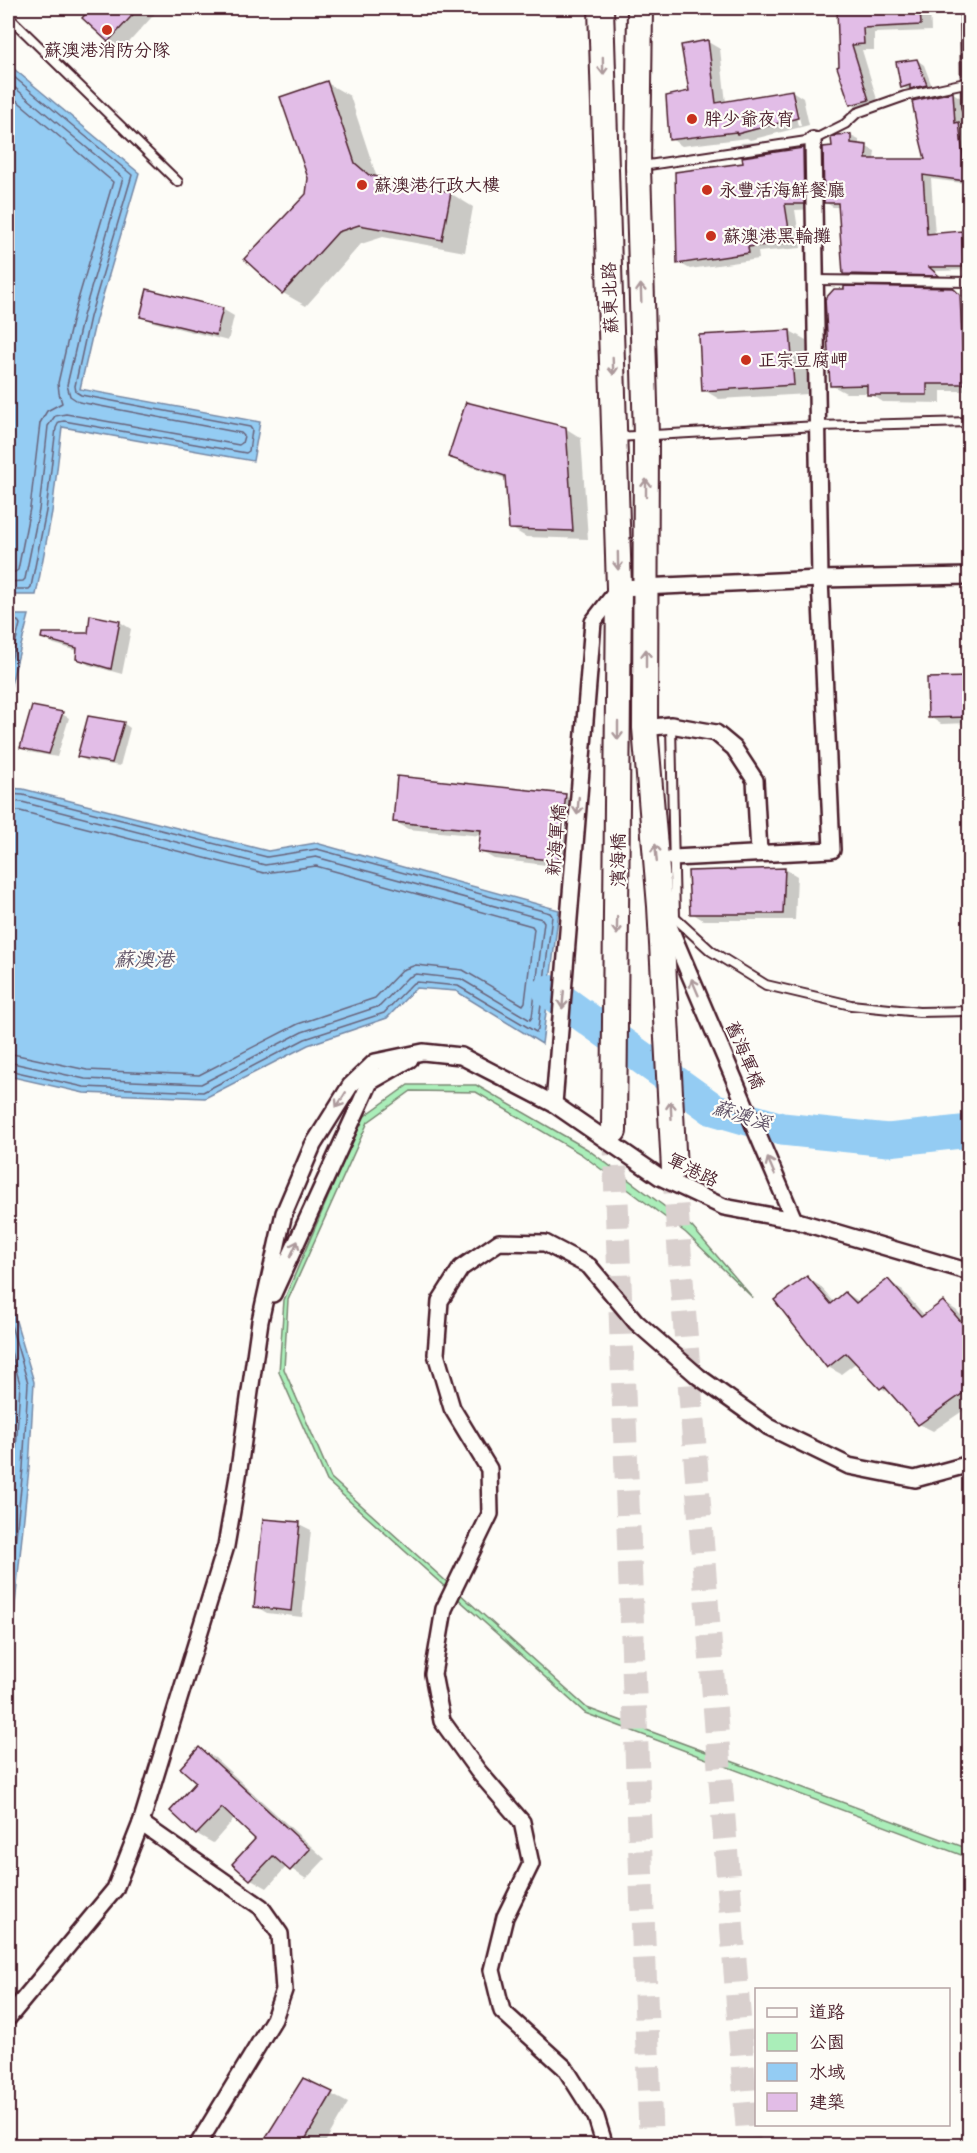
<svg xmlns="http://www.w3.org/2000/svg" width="977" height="2153" viewBox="0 0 977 2153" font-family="Itim,'LXGW WenKai TC',sans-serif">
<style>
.green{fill:#aaeeb9;stroke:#7a8672;stroke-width:1.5}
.water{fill:#94ccf3;stroke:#7687a3;stroke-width:1.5}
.shadow{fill:#0003;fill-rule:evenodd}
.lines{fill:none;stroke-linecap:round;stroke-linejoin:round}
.shore{stroke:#68647b;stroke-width:1.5}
.river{stroke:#94ccf3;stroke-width:33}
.building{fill:#e2bde7;stroke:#4a1f2b;stroke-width:1.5}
.primary-tunnel{stroke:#d9d0ce;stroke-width:24;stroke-dasharray:24 12;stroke-linecap:butt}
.lane-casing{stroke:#4a1f2b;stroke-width:12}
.street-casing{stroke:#4a1f2b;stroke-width:20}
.primary-casing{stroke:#4a1f2b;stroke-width:28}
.lane{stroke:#fdfcf7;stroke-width:8}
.street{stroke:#fdfcf7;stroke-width:15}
.primary{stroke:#fdfcf7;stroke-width:24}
.oneway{stroke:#ac999b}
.poi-dot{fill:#c8321e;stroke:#fdfcf7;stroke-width:2}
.labels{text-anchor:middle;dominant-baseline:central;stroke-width:4.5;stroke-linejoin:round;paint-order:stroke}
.poi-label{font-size:18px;fill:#4a1f2b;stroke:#fdfcf7;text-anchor:start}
.street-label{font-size:18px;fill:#4a1f2b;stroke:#fdfcf7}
.water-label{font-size:20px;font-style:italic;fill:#605367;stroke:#fdfcf7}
</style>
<rect width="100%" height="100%" fill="#fdfcf7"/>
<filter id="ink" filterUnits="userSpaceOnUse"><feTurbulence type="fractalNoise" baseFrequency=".0167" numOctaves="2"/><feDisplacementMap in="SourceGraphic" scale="12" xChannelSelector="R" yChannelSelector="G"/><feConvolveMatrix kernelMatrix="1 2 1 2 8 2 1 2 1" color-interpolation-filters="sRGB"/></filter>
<g filter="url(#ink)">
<polygon class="green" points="408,1085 476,1085 587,1149 692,1227 753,1298 686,1233 581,1154 476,1092 411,1091 368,1122 288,1300 284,1369 331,1478 587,1708 969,1849 969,1858 585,1713 327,1481 279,1372 284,1300 362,1118"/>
<g class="water">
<polygon points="8,64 139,173 96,319 80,389 260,422 253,461 62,427 52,512 36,595 8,595"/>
<polygon points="8,615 29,615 8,696"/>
<polygon points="8,788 23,789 268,851 316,843 559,910 542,1044 456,991 416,988 387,1018 308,1045 205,1098 84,1093 8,1076"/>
<polygon points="8,1294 34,1382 29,1468 8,1673"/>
</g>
<g class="shadow">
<polygon points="93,8 160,8 123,49 109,41 84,18"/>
<polygon points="838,8 930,8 931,31 874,33 874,50 862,50 879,106 862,110 851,104 841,67"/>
<path d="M708 42 720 49 726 103 792 91 803 98 809 125 750 140 747 138 682 146 671 139 691 93ZM792 98H795L801 126H798Z"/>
<polygon points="917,60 924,65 933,89 919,92 915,90 910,91 903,87"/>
<polygon points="327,83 350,96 377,178 450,193 473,207 465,252 383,237 361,244 306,306 283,293 247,259 307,195"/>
<polygon points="953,93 961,98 963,126 967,128 970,184 931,179 935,235 961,232 969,237 970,270 934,271 944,279 853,278 844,273 840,207 833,207 825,202 833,147 851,136 859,140 859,146 866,147 875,151 874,160 927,160"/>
<polygon points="784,140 793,145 752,151 740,143"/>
<polygon points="803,149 814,155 815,209 795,210 801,248 758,252 759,259 690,269 679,263 744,164 743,158"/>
<polygon points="952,289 970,300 970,391 941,391 941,403 883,402 869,393 846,393 831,385"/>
<polygon points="222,309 234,316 228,341 153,322 141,316"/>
<polygon points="790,331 806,340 809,394 719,399 704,390"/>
<polygon points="565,428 581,438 588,539 526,537 511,528 507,479 465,465 450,456"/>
<polygon points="120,622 131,629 122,674 89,665 77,658 78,651 54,644 43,638 89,635"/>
<polygon points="928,679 970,679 970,723 941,724 930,717"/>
<polygon points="62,714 69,718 57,757 29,752 21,747"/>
<polygon points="123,723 130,728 120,766 87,761 79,757"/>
<polygon points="565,796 579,804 572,868 494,859 480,851 482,836 408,829 394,821"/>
<polygon points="785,869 797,876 795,920 703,920 692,913 690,872"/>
<polygon points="807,1278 820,1286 835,1303 846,1293 860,1302 888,1281 901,1289 925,1316 943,1302 956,1310 970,1325 970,1406 933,1431 919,1424 894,1395 881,1388 857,1362 841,1374 828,1367"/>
<polygon points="299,1524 311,1530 302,1617 267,1613 255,1606"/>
<polygon points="200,1749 215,1758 325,1859 306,1879 287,1866 267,1888 251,1879 234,1863 257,1838 235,1818 213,1843 197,1834 172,1811 198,1782"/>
<polygon points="304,2080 348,2103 323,2146 263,2146"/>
</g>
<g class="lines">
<g class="shore">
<polyline points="8,72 132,175 90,317 75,386 76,392 81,395 250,427 252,430 249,451 246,453 64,421 59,422 56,428 46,511 31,587 29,589 8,589"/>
<polyline points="8,82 123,178 83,316 67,385 70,396 79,402 241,433 244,436 242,443 239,445 66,414 55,416 48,426 39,510 25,579 23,581 8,582"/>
<polyline points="8,93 113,182 74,313 58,383 59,393 62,403 47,411 40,423 30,508 18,570 15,572 8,573"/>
<polyline points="8,621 18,621 20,624 8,673"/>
<polyline points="8,794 23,795 267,857 317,849 550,913 552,916 538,1029 536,1032 458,986 417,982 412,984 384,1013 305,1039 203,1092 84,1087 8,1070"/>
<polyline points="8,801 22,802 265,865 316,857 542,919 544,922 532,1017 530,1020 461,979 416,974 407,978 380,1006 302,1032 201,1084 85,1079 8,1062"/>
<polyline points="8,810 20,811 264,873 316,866 532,926 534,929 525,1002 523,1005 463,970 416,965 402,970 375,998 298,1024 199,1075 87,1070 8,1053"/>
<polyline points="8,1315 28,1383 23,1468 8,1614"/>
<polyline points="8,1341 20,1384 15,1467 8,1541"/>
<polyline points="8,1373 11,1385 8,1445"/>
</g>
<polyline class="river" points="549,991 713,1109 782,1129 888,1140 970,1131"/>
</g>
<g class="building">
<polygon points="91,8 139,8 108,42 82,18"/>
<polygon points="837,8 920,8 921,25 863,28 864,44 852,45 869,100 850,105 837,67 839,66"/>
<polygon points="708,40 716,103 792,90 798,118 737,134 736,132 669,140 666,96 689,91 681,45"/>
<polygon points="917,59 927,85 910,89 910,85 901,88 896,62"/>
<polygon points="327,81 355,163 369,175 451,192 442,240 359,225 338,232 282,294 244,259 306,194 308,178 280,97"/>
<polygon points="953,92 955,123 959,122 966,181 923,175 927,234 962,231 963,267 929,267 939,276 843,274 838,203 824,203 823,147 832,146 831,138 836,135 851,134 851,143 867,145 866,159 925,159 917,127 912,101"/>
<polygon points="803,148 804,204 785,204 791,242 748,247 749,253 677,264 675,172 743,163 742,157"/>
<polygon points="844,286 953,288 960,295 964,384 927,384 927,395 867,395 867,385 830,386 825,299 834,289 844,289"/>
<polygon points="147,289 223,308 216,335 140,317"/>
<polygon points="790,330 794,385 702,391 699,335"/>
<polygon points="466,402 566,427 573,531 509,529 505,476 448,457"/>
<polygon points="90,615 120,621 111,669 76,659 77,648 41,638 42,633 88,633"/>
<polygon points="969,677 969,717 928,718 927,678"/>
<polygon points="32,706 63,712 49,754 20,748"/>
<polygon points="88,716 124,722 112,763 77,757"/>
<polygon points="397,776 566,794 558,861 478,852 481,830 393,822"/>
<polygon points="785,868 783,914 690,914 688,871"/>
<polygon points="807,1276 831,1304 845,1292 856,1303 888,1279 921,1317 943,1301 969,1331 969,1389 918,1425 884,1386 880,1389 846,1353 827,1368 774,1300"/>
<polygon points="263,1519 300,1522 291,1611 254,1607"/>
<polygon points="199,1747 310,1849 290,1871 273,1856 250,1880 232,1864 255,1839 222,1808 196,1835 170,1811 196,1782 180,1768"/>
<polygon points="303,2078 333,2092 302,2145 261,2145"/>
</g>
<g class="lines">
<g class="primary-tunnel">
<polyline points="614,1131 651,2146"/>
<polyline points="674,1169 681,1273 749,2146"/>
</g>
<defs>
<g id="lane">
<polyline points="8,16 178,182"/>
<polyline points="642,166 813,140 845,124 857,113 905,96 970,82"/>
<polyline points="816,280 970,282"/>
<polyline points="617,437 818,426 970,422"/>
<polyline points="671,725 675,918 711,951 766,985 851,1005 919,1012 970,1011"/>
</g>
<g id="street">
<polyline points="969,8 970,107"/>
<polyline points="645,728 671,725 716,733 734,748 755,780 759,852"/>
<polyline points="673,858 832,850 820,579 813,140"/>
<polyline points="666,919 794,1220"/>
<polyline points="554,1104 593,622 619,588 820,579 970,576"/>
<polyline points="273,1294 370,1082 410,1059"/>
<polyline points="141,1823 261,1907 280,1934 284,1990 274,2019 197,2146"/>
<polyline points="8,2018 115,1889 141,1823 226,1546 238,1476 260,1321 284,1213 313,1145 350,1086 375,1062 423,1052 461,1056 554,1104 660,1177 724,1207 794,1220 970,1272"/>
<polyline points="605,2146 596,2117 565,2068 502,2011 492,1970 505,1917 531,1864 522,1822 478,1771 442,1721 433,1674 444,1609 490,1514 489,1469 452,1408 436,1354 440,1301 461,1268 499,1242 545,1243 589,1266 636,1322 699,1377 769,1427 849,1466 915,1479 970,1464"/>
</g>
<g id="primary">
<polyline points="601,8 619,588 614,1131"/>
<polyline points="640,8 638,167 646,436 645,728 660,906 674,1169"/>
</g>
</defs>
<use href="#lane" class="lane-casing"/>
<use href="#street" class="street-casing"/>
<use href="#primary" class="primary-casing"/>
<use href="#lane" class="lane"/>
<use href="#street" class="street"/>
<use href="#primary" class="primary"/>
</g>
<defs><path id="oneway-shaft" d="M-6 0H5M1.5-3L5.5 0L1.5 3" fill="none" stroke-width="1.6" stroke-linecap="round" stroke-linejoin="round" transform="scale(1.5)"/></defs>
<g class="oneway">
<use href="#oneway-shaft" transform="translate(603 66) rotate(89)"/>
<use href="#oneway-shaft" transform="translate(641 293) rotate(-92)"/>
<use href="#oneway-shaft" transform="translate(613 366) rotate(88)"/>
<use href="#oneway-shaft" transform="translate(646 488) rotate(-90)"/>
<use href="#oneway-shaft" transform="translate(618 561) rotate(89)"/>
<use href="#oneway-shaft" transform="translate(646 658) rotate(-90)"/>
<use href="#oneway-shaft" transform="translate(618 731) rotate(90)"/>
<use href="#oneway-shaft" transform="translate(578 806) rotate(95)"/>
<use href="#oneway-shaft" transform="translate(656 853) rotate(-95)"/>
<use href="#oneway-shaft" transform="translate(617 926) rotate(91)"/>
<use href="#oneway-shaft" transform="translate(695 987) rotate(-113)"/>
<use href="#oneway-shaft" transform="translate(563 1000) rotate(95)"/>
<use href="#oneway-shaft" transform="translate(341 1100) rotate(122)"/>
<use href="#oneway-shaft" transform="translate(671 1110) rotate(-93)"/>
<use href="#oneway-shaft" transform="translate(771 1166) rotate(-113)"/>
<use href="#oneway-shaft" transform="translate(294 1249) rotate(-65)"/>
</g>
</g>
<g class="poi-dot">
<circle cx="107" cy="30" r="6"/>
<circle cx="692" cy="119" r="6"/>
<circle cx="362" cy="185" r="6"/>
<circle cx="707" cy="190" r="6"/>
<circle cx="711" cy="236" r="6"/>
<circle cx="746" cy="360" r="6"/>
</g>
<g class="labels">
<g class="poi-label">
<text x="107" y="50" text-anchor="middle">蘇澳港消防分隊</text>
<text x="704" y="119">胖少爺夜宵</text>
<text x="374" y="185">蘇澳港行政大樓</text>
<text x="719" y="190">永豐活海鮮餐廳</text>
<text x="723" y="236">蘇澳港黑輪攤</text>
<text x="758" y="360">正宗豆腐岬</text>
</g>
<g class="street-label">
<text transform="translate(610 298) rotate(-92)">蘇東北路</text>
<text transform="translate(556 840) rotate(-85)">新海軍橋</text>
<text transform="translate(618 860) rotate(-90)">濱海橋</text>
<text transform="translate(745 1055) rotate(67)">舊海軍橋</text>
<text transform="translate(693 1170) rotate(26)">軍港路</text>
</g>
<g class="water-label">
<text x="144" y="959">蘇澳港</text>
<text transform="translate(742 1115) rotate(18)">蘇澳溪</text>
</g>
</g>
<rect width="977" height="2153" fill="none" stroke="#fdfcf7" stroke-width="30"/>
<rect x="15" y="15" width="947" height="2123" fill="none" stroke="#4a1f2b" stroke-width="2" filter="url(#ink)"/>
<rect x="755" y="1988" width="195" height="138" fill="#fdfcf7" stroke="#b5a4a5" stroke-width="1.5"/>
<rect x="767" y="2008" width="30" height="9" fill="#fdfcf7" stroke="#b5a4a5" stroke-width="1.5"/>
<text x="809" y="2018" font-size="18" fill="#4a1f2b">道路</text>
<rect x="767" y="2033" width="30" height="18" fill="#aaeeb9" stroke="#b5a4a5" stroke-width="1.5"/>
<text x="809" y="2048" font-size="18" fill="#4a1f2b">公園</text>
<rect x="767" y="2063" width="30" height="18" fill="#94ccf3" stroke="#b5a4a5" stroke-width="1.5"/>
<text x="809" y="2078" font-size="18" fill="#4a1f2b">水域</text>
<rect x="767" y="2093" width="30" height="18" fill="#e2bde7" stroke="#b5a4a5" stroke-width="1.5"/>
<text x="809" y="2108" font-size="18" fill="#4a1f2b">建築</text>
</svg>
